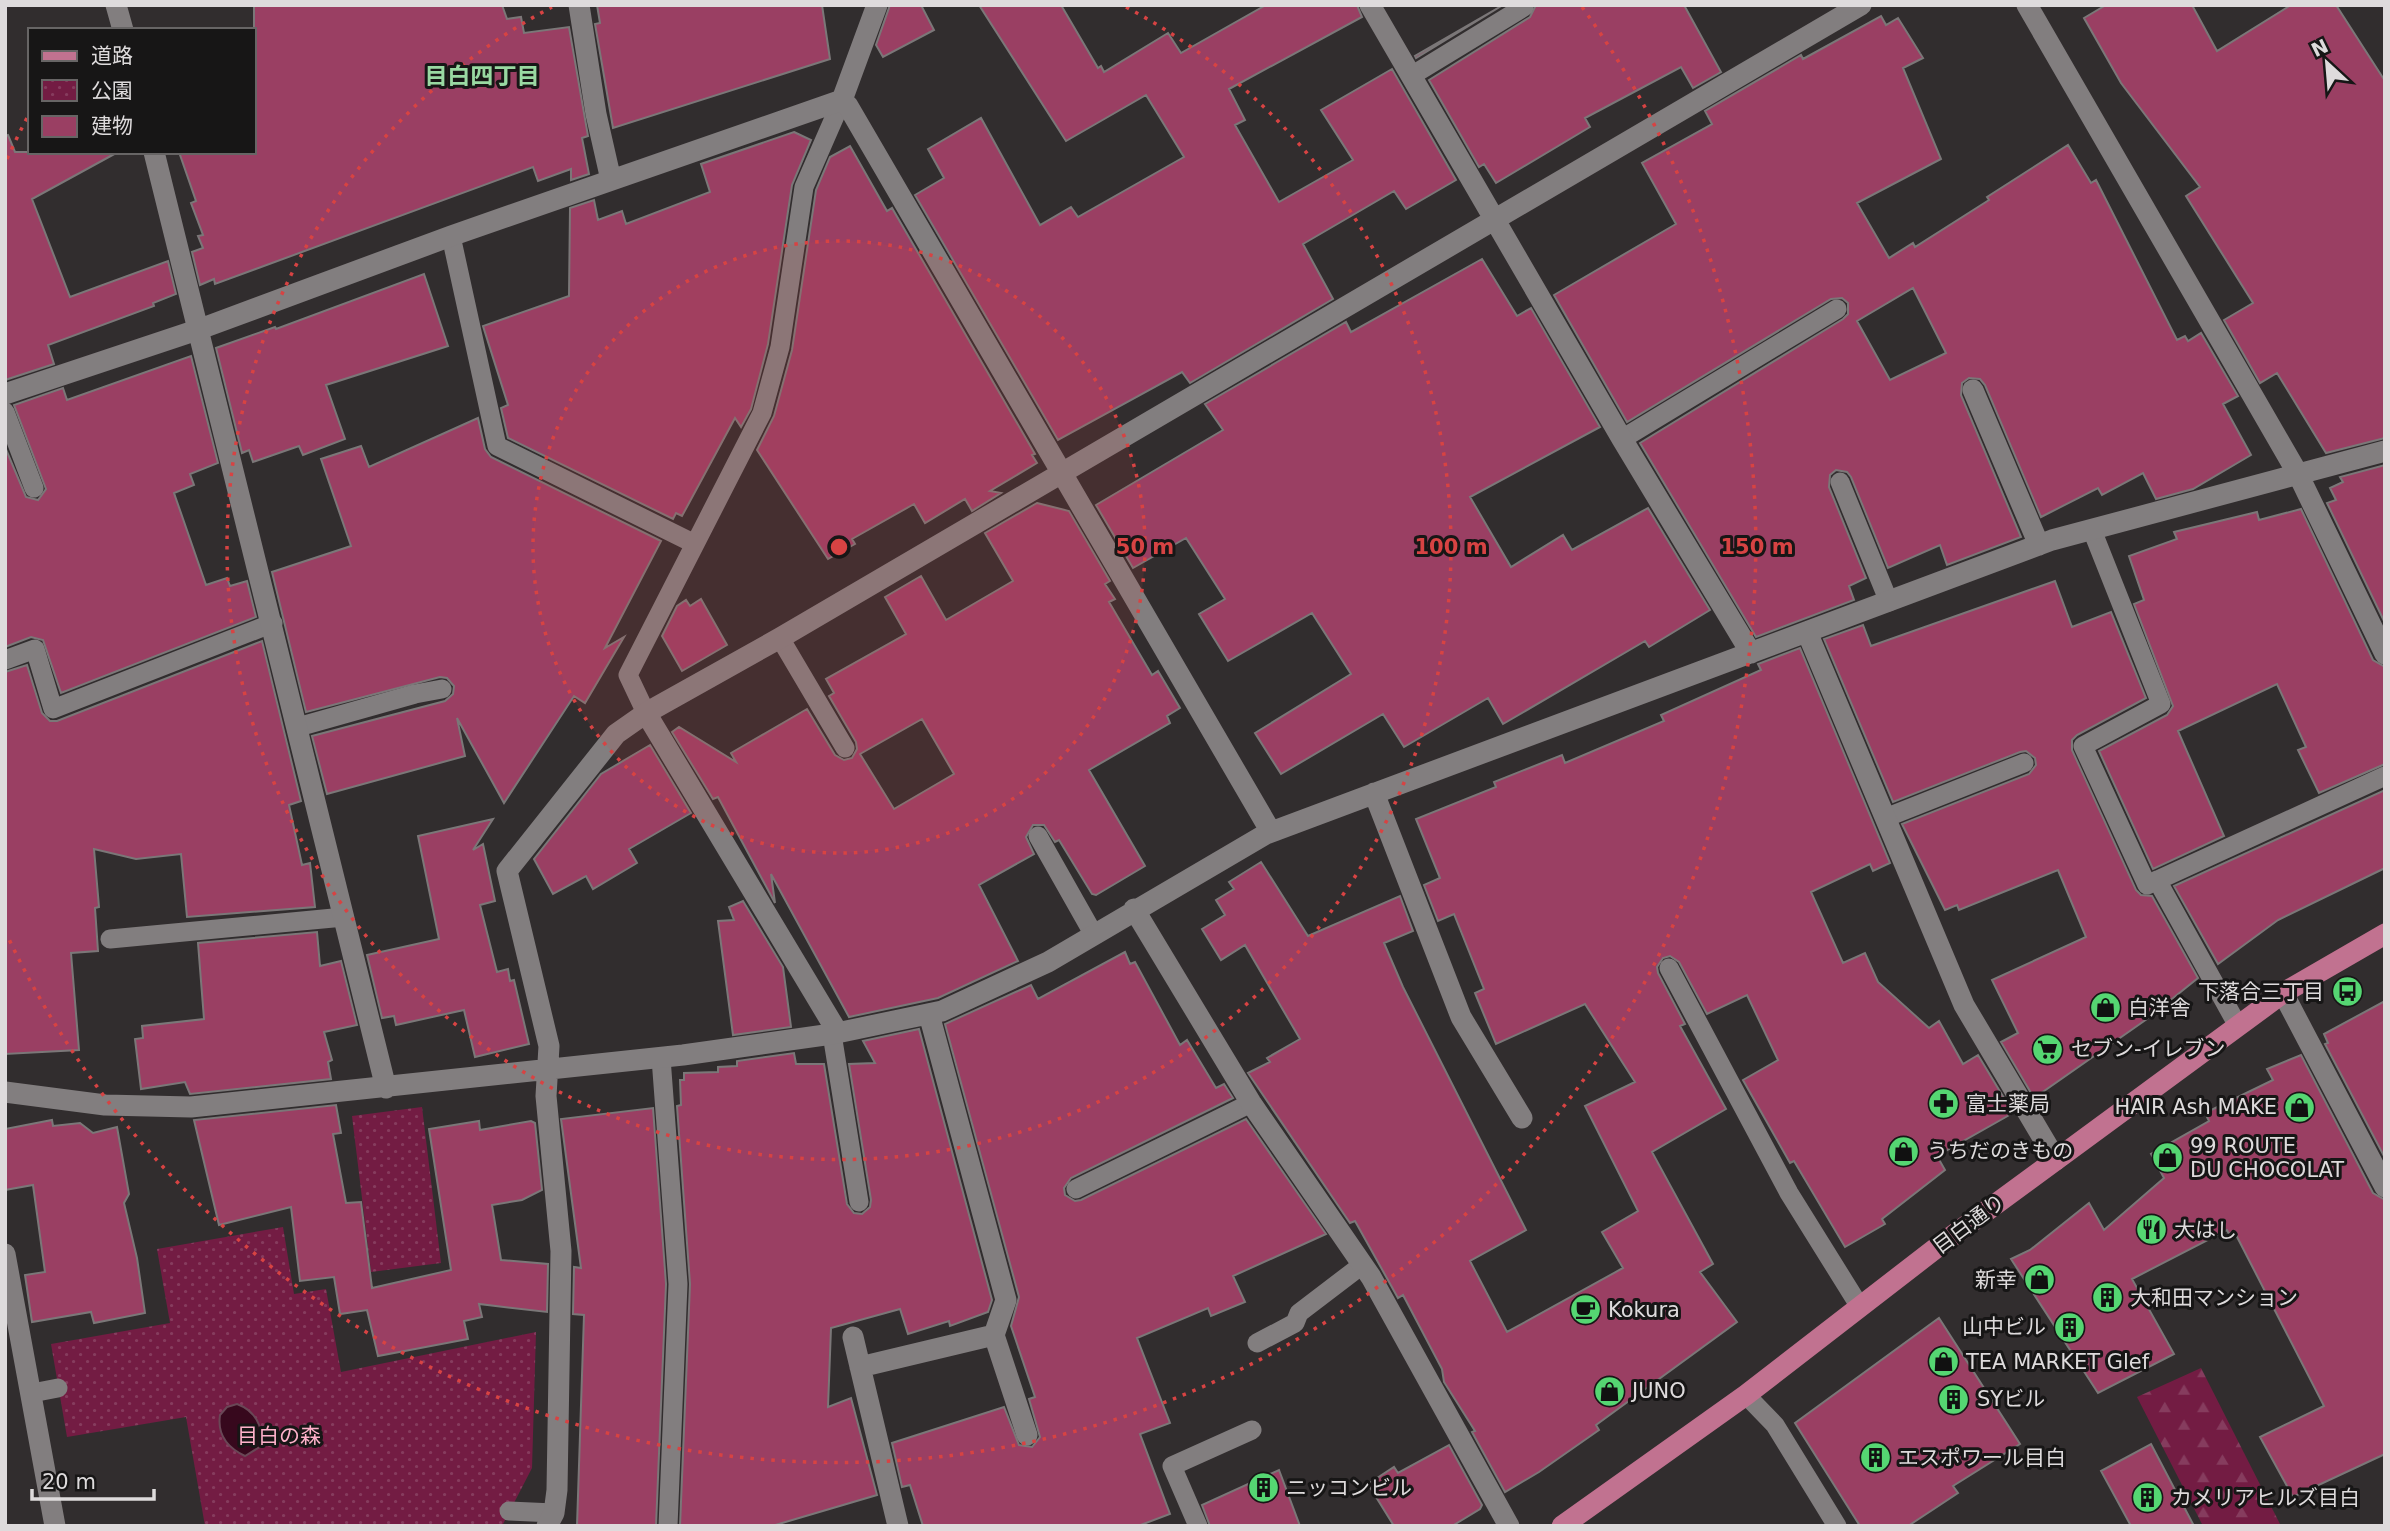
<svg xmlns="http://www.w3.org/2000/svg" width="2390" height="1531" viewBox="0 0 2390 1531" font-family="'DejaVu Sans','Noto Sans JP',sans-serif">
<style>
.forest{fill:url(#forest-firs)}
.park{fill:url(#park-dots)}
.water{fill:#37081d;stroke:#694756;stroke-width:2}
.building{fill:#9a3f63;stroke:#7b7778;stroke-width:2;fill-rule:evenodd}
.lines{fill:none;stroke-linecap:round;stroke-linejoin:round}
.lane{stroke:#827e7f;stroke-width:19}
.street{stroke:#827e7f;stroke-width:21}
.primary{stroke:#c17290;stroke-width:21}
.ring{fill:none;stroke:#d74343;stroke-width:3.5;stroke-dasharray:3.5 7}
.labels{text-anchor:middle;stroke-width:6;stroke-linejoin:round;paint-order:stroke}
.poi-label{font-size:21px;fill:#dedbdc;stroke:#171616;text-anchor:start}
.street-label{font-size:21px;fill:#dedbdc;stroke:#171616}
.park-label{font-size:21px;fill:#feb1ca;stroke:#171616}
.neighbourhood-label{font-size:23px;font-weight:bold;fill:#99d9a2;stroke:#171616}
.centre{fill:#d74343;stroke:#171616;stroke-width:3.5}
.ring-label{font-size:21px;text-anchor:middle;font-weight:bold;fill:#d74343;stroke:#171616;stroke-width:6;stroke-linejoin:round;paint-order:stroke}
</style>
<defs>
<pattern id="forest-firs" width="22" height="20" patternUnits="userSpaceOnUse" patternTransform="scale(1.75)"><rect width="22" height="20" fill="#731c43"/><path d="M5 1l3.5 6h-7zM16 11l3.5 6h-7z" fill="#863c5e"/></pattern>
<pattern id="park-dots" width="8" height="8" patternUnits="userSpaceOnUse" patternTransform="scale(1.75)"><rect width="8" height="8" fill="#731c43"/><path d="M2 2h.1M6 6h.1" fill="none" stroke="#863c5e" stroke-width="1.8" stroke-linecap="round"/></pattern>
</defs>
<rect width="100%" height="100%" fill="#312d2e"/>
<path class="forest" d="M2201,1368l80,158h-78l-66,-129z"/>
<path class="park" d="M422,1107l19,156 -70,9 -19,-156z
M283,1227l11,67 32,-5 15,83 195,-40 -4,136 -30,58h-297l-19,-109 -119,20 -16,-93 119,-21 -13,-74z"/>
<path class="water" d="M237,1404c19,7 25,22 26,41l-18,11c-17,-8 -28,-21 -25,-41l7,-8z"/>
<path class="building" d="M254,5h248l5,14 14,-2 3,16 45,-6 19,109 -6,2 7,36 -18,6v-11l-33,12 -5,-14 -318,117 -1,-5 -14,6 -8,-33 11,-4 -5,-12 5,-1 -12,-32 5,-2 -17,-49h75z
M597,5h225l8,54 -217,69 -18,-104 5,-1z
M890,5h31l13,25 -51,27 -7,-12z
M979,5h82l37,63 3,-2 3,6 64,-39 13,20 85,-48h91l5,12 -133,72 16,31 -10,5 44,77 74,-42 -32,-50 71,-41 64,111 -50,29 -12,-18 -91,53 30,55 -143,84 -8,-11 -124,68 -143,-245 29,-17 -16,-29 53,-31 59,107 31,-18 7,10 106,-60 -38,-62 -80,46z
M1503,5l-87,53 -1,-2z
M1536,5h148l37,67 -28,16 -12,-21 -96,51 5,9 -94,56 -12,-19 -5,3 -50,-87 101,-63z
M2106,5h86l25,46 74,-46h45l49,76v357l-59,15 -49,-80 -17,10 -36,-63 29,-17 -67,-107 14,-9 -79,-104 -37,-65z
M1881,16l5,9 12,-7 25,40 -20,10 38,91 -84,44 32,55 24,-15 2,4 74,-47 -2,-3 81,-52 23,38 5,-3 81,160 8,-4 3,5 13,-8 37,63 -15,8 28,51 -58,34 -37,10 -13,-26 -41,22 -4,-7 -57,29 -56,-132 -5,-6 -11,-1 -7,5 -1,12 60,142 -74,28 -7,-20 -52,23 -37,-91 -4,-5 -11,-2 -6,5 -1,12 37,91 -17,8 5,14 -98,37 -116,-194 203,-124 5,-5v-11l-6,-5 -11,1 -204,123 -73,-127 122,-71 -34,-61 70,-39 -7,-13 96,-56 2,4zM1913,288l33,65 -56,27 -33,-59z
M794,132l17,8 -19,45 -24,159 -17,65 -10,18 -6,-9 -53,98 -6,-3 -3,6 -165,-81 -7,-30 7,-3 -25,-79 86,-30 1,-88 24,-8 4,20 24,-9 4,13 84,-32 -9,-28z
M8,135l7,17h103l-86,47 38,98 98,-36 8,33 -23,9 1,3 -106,39 6,19 -49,16v-244z
M850,146l37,65 5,-3 143,246 -3,1 5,8 -47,28 11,2 -29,18 -7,-12 -40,24 -11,-19 -62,35 3,5 -27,15 -71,-109 17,-34 18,-66 24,-160 14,-33z
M1482,259l35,57 14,-8 69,119 -130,70 41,70 52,-32 9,15 76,-42 62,102 -61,37 -4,-6 -142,83 -15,-26 -84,49 -21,-33 -102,60 -26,-41 96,-59 -39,-61 -84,48 -29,-47 26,-15 -39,-61 -53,30 -37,-63 127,-75 -18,-26 141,-82 5,10z
M424,274l24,72 -122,39 19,54 -42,16 -4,-9 -46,16 -4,-12 -7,3 -26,-105 59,-21 1,2z
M191,356l27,107 -28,11 4,11 -20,8 32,92 21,-7 3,8 17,-5 9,36 -195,76 -18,-53 -12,-3 -26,10v-200l21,50 12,3 8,-11 -32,-84 49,-17 4,12z
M478,418l7,31 6,8 170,84 -56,107 19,-11 -39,66 -11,-7 -70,107 -47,-85 8,38 -138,38 -15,-58 133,-35 8,-7 1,-8 -7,-8 -7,-1 -134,35 -34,-140 79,-26 -30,-87 40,-13 8,21z
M2385,465v158l-58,-120 9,-3 -6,-12 13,-6 -3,-5z
M1037,503l32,8 41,70 -5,3 10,15 -6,3 43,73 6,-4 22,37 -13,8 3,7 -81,47 56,96 -49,29 -4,-1 -33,-54 -4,2 -11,-17h-11l-7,12 8,17 -55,31 39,76 -80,37 -89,19 -78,-143 4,29 -57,-106 -5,2 -41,-67 7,-5 57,35 -5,-9 76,-44 28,46 9,5 8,-2 5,-9 -1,-7 -27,-46 5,-3 -8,-14 80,-45 -21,-37 36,-21 25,44 67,-39 -28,-48zM922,719l32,55 -60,35 -34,-55z
M2301,509l72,151 12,7v97l-66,29 -21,-43 8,-3 -29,-63 -99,47 46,105 -71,33 -54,-118 68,-36 6,-9 -39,-102 10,-4 -15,-44 48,-17 -3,-7 83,-20 2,8z
M2055,581l17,46 39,-15 35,86 -69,37 -5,5v10l64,140 5,5 11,1 46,82 -51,41 -113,79 -33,-56 17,-9 -26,-53 94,-43 -28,-67 -99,40 -2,-5 -12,5 -43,-86 127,-50 7,-9 -1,-7 -9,-7 -6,1 -127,50 -69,-163 39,-14 8,21z
M701,599l26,46 -45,26 -20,-35 15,-30 9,-6 4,6z
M262,641l39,160 -12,4 13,60 8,-2 5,44 -128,10 -6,-63 -45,5 -42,-10 5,58 -4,1 3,43 -27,2 8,97 -74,4v-382l22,-7 15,48 8,8h7z
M1800,648l90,215 -17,8 -3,-7 -59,28 32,71 22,-10 13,29 51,46 10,-7 24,43 15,-9 35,58 -76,43 8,14 -63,49 3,5 -40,23 -51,-86 -4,2 -47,-83 35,-20 -31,-65 -40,19 -28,-52 -9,-6 -7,2 -6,9 1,6 27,51 -5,2 46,83 -74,43 61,112 -13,8 37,50 -141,103 3,5 -60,42 -34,20 -33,-60 3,-1 -31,-49 -2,-13 -39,-74 -5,3 -43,-77 -5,2 -102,-150 22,-11 -3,-4 33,-19 -55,-94 -24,15 -19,-31 23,-14 -9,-15 18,-11 -5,-7 32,-20 47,74 92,-40 13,35 -29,12 19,44 123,243 -56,31 37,71 116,-64 -21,-36 36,-21 -53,-105 50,-24 -50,-78 -89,40 -21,-51 9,-4 -30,-75 -16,7 -14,-36 16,-7 -24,-59 80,-32 -2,-5 68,-27 3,8 99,-42 -3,-6 100,-45 -3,-6z
M650,745l41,68 -62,36 8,14 -44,26 -7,-13 -33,18 -19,-35 67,-85z
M2385,790v78l-107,52 -60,44 -44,-78z
M493,819l-20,31 10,-6 12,57 -15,4 17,67 11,-3 2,12 4,-1 15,64 -54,13 -11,-47 -68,15 -2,-9 -12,2 -15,-63 72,-16 -21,-103z
M743,901l40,66 8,60 -58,8 -15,-114 16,-1 -5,-13z
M317,932l3,34 21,-5 16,64 -33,7 8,28 -4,2 3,17 -141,15 -5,-12 -44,7 -6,-50 8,-1 -1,-12 62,-7 -6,-76z
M1125,952l5,12 5,-2 45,83 7,-5 29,48 8,-4 9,14 -162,80 -7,10 1,7 10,6 6,-1 165,-81 80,115 -93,42 12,26 -34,14 -3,-8 -71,30 33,85 -30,11 30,80 -32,12h-215l-13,-41 -8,2 -10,-44 112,-36 15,38 13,2 8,-10 -11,-38 6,-2 -24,-71 8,-29 -74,-273 86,-39 7,14z
M2385,1001v157l-60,-114 3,-1 -4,-9z
M919,1029l73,271 -4,12 -38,14 -1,-5 -41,13 -8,-25 -69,19 -3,79 23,-9 26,97 -105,31h-92l10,-242 -13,-178 4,-1 -1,-25h4v-7l34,-1v-5l19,-1v-5l57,-8 2,11h28l23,140 7,9 8,1 8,-7 1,-7 -22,-136 26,-1 -12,-22z
M2301,1055l72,138 12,7v254l-92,43 -33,-60 64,-31 -90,-175 -5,3 -2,-4 -95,49 42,75 -76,39 -87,-134 19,-9 59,-47 15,27 60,-52 -13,-24 58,-33 -4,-8 68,-33 -6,-11z
M336,1105l5,28 -8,1 13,69 15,-1 11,86 79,-18 -22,-141 50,-8 1,9 51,-9 4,2 7,67 -20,10 -30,5 9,55 47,4 -1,48 -68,-8 3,13 -18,4 4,18 -90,17 -11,-46 -27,4 -6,-37 -34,4 -9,-74 -72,18 -25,-105z
M653,1108l13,176 -10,242h-79l7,-211 -11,-1 1,-47 7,1 -20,-149z
M52,1120l1,6 27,-3 13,10 24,-6 12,67 -5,9 13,55 8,55 -51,10 -3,-11 -59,10 -7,-47 20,-3 -12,-87 -28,5v-61z
M1939,1318l81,126 -67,42 5,7 -50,33h-48l-65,-103z
M2151,1444l43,82h-63l-30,-55z
M1449,1445l33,60 -2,4 -28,17h-58l-26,-42 26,-17 4,6z
M1279,1470l21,56h-90l-8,-21z"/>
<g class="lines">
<path class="lane" d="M1411,76l113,-69
M451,236l46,210 198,98
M5,412l29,76
M1622,439l215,-130
M1840,482l49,120
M2092,530l69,174 -78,42 64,139 238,-109
M780,638l65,110
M5,660l30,-11 18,60 220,-86
M646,713l-18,-38 134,-262 18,-66 24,-160 38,-87
M298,727l117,-33 27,-5
M1885,818l139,-55
M1038,836l56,99
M2157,880l81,146
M110,939l234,-22
M1669,968l120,225 71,114
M832,1034l27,168
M661,1058l17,226 -10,242
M1076,1189l175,-86
M1257,1343l38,-20 4,-10 63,-48
M32,1393l26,-5
M1746,1395l29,30 62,101
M509,1511l45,2
M1198,1526l-26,-60 80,-36"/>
<path class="street" d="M116,5l7,25
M579,5l17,109 15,66
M1370,5l252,434 129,214
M2027,5l271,469 87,180
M842,100l6,6 423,726
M842,100l35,-95
M154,152l232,936
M1973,390l66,155
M5,394l195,-65 251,-93 391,-136
M1807,632l157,373 92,155
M646,713l192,320
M1374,793l87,224 61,101
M1134,909l117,194 120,174 138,249
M2283,993l102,194
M929,1014l77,286 -12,35 33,100
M5,1092l100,13 86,2 492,-52 149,-21 110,-23 106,-49 218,-128 786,-294 333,-89
M5,1254l50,272
M853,1337l45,189
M860,1367l134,-32
M547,1526l7,-13 3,-23 4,-239 -15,-155 3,-50 -42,-175 109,-137 30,-21 134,-75 1081,-633"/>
<path class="primary" d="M1562,1526l184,-131 194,-150 343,-252 102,-59"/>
</g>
<circle cx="839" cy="547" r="306" fill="#d74343" fill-opacity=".12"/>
<g class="ring">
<circle cx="839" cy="547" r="306"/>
<path d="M1126 7A612 612 0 1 1 552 7"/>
<path d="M7 159A918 918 0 0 1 28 116M1582 7A918 918 0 1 1 7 935"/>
</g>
<defs>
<symbol id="bus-disc" viewBox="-11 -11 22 22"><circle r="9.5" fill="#55d672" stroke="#171616"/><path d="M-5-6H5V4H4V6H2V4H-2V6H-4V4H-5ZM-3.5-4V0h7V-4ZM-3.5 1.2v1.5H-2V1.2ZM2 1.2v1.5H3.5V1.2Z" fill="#111"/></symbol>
<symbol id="shop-disc" viewBox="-11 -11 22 22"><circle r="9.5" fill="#55d672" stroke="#171616"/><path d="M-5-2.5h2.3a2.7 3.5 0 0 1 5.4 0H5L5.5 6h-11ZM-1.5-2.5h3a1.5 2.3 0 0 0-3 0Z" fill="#111"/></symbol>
<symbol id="supermarket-disc" viewBox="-11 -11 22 22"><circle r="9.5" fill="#55d672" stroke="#171616"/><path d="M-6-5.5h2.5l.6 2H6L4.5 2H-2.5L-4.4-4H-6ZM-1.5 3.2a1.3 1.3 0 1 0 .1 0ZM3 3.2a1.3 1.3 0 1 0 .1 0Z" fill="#111"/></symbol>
<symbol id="pharmacy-disc" viewBox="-11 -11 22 22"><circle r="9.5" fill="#55d672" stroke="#171616"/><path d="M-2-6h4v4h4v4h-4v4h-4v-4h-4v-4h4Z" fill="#111"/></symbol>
<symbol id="restaurant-disc" viewBox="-11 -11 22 22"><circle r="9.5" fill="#55d672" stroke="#171616"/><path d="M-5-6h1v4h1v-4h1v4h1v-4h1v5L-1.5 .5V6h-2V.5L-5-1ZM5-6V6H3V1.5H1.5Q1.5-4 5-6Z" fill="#111"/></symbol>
<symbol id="building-disc" viewBox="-11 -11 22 22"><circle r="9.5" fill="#55d672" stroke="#171616"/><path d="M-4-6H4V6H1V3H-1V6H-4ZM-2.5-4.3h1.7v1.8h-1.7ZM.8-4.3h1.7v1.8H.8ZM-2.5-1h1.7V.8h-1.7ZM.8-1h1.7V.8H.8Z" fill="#111"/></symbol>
<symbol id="cafe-disc" viewBox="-11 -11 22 22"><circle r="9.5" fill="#55d672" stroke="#171616"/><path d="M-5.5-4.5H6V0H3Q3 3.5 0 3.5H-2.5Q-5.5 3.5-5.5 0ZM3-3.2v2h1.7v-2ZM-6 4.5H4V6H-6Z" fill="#111"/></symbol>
</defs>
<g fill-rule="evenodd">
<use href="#bus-disc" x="2330" y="974" width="35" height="35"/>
<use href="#shop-disc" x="2088" y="990" width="35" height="35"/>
<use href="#supermarket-disc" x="2030" y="1032" width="35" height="35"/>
<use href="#pharmacy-disc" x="1926" y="1086" width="35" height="35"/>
<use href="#shop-disc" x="2282" y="1090" width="35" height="35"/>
<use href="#shop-disc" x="1886" y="1134" width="35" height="35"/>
<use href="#shop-disc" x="2150" y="1140" width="35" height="35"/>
<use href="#restaurant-disc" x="2134" y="1212" width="35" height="35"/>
<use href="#shop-disc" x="2022" y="1262" width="35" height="35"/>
<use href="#building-disc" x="2090" y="1280" width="35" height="35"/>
<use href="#cafe-disc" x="1568" y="1292" width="35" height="35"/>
<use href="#building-disc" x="2052" y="1310" width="35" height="35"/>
<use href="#shop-disc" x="1926" y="1344" width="35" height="35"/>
<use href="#shop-disc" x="1592" y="1374" width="35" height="35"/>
<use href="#building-disc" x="1936" y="1382" width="35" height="35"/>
<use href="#building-disc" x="1858" y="1440" width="35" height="35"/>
<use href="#building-disc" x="1246" y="1470" width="35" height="35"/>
<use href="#building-disc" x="2130" y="1480" width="35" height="35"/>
</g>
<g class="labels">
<g class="poi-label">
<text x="2324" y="999" text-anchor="end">下落合三丁目</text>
<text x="2128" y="1015">白洋舎</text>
<text x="2071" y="1056">セブン-イレブン</text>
<text x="1966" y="1111">富士薬局</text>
<text x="2277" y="1114" text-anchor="end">HAIR Ash MAKE</text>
<text x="2190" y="1153">99 ROUTE<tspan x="2190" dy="24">DU CHOCOLAT</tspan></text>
<text x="1927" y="1158">うちだのきもの</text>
<text x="2174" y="1237">大はし</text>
<text x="2017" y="1287" text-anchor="end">新幸</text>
<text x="2130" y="1305">大和田マンション</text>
<text x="1608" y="1317">Kokura</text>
<text x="2046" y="1334" text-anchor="end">山中ビル</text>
<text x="1966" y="1369">TEA MARKET Glef</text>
<text x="1632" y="1398">JUNO</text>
<text x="1977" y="1406">SYビル</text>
<text x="1898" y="1465">エスポワール目白</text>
<text x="1286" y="1495">ニッコンビル</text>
<text x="2171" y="1505">カメリアヒルズ目白</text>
</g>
<g class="street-label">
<text transform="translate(1969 1224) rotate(-37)" y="7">目白通り</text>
</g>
<g class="park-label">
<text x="279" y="1443">目白の森</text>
</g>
<g class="neighbourhood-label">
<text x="482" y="84">目白四丁目</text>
</g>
</g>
<circle cx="839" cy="547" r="10" class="centre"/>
<g class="ring-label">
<text x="1145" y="554">50 m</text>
<text x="1451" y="554">100 m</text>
<text x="1757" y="554">150 m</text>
</g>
<rect width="2390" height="1531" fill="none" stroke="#dedbdc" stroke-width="14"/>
<rect x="28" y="28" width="228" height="126" fill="#171616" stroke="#676565" stroke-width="2"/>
<rect x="42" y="51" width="35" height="10" fill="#c17290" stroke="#676565" stroke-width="2"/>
<text x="91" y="63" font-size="21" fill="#dedbdc">道路</text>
<rect x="42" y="80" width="35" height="21" fill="url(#park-dots)" stroke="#676565" stroke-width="2"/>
<text x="91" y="98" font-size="21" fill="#dedbdc">公園</text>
<rect x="42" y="116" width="35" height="21" fill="#9a3f63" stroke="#676565" stroke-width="2"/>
<text x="91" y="133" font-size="21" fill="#dedbdc">建物</text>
<g transform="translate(2327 63) rotate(334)" stroke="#171616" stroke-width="5" paint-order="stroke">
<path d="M0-5L12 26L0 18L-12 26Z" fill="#dedbdc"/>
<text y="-10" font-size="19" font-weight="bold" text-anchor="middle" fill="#dedbdc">N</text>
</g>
<path d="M32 1489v10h122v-10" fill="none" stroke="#dedbdc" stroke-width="3.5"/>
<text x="42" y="1489" font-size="21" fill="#dedbdc" stroke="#171616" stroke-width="5" paint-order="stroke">20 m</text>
</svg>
